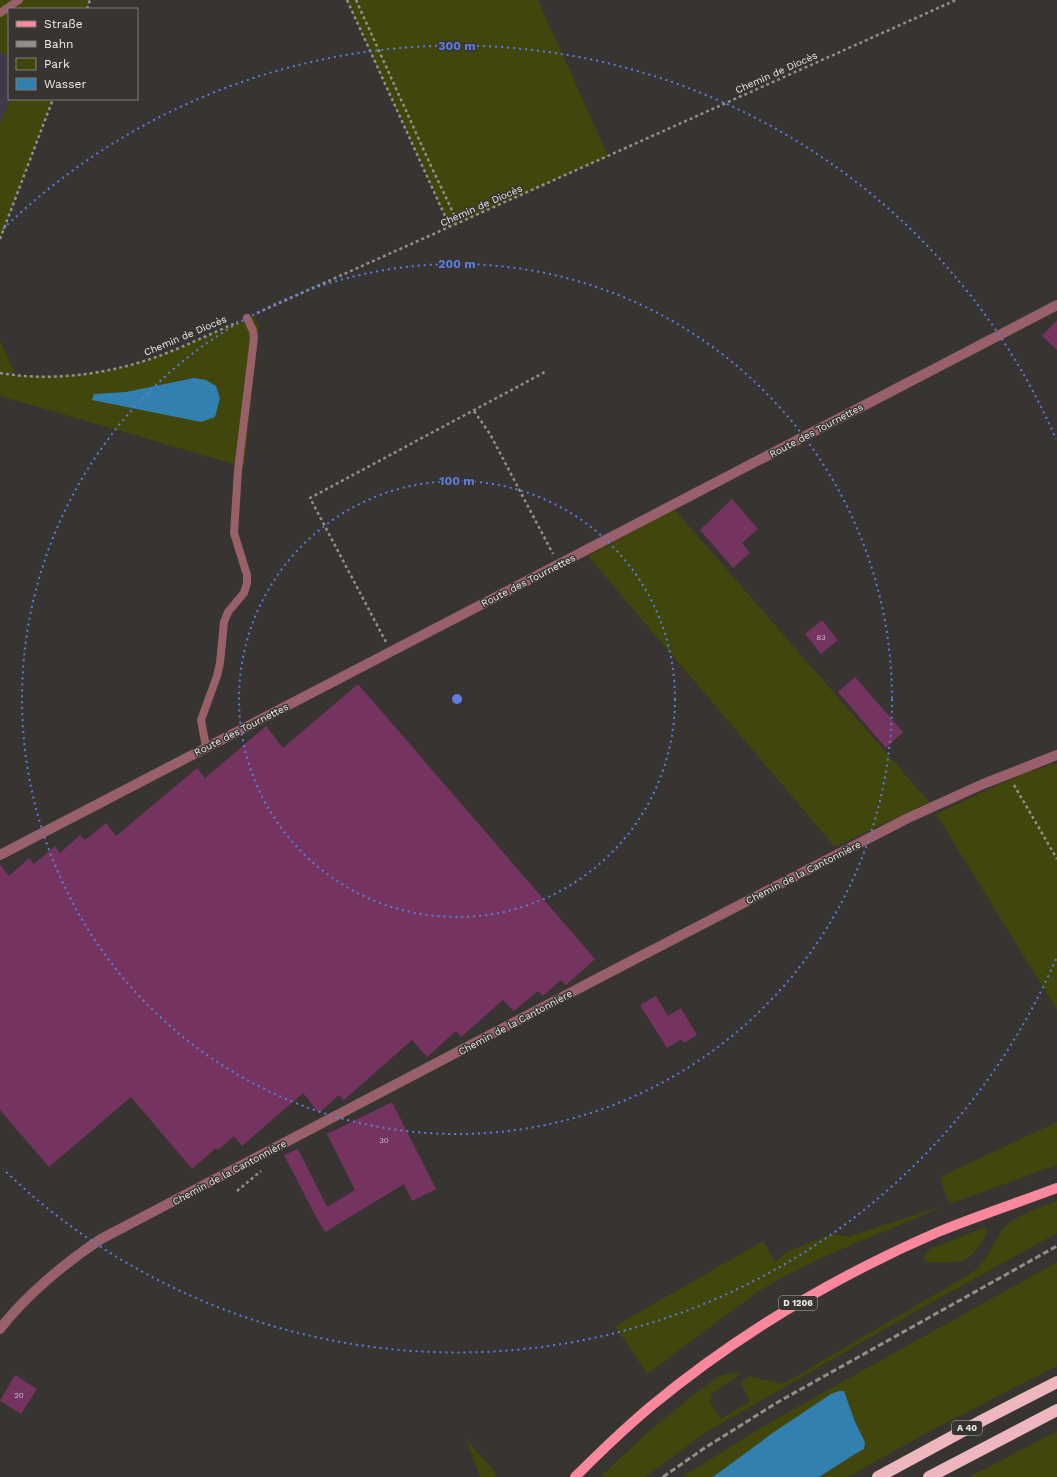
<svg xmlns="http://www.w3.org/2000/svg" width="1057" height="1477" viewBox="0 0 1057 1477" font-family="'Work Sans',sans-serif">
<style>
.industrial{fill:#413848}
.green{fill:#41460c}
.water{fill:#3180b0}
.building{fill:#74345f}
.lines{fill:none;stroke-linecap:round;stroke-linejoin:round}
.path{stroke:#928f8d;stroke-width:2.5;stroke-dasharray:3 3;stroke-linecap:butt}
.lane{stroke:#986068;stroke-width:8}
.street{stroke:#986068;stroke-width:10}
.primary{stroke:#fa879b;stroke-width:10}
.highway{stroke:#eeb6bd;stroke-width:12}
.rail{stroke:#918e8c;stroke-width:3;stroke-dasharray:6 3;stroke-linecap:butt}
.ring{fill:none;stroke:#5c7ddd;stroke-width:2;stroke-dasharray:2 4}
.labels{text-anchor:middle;stroke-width:3;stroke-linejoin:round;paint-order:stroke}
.number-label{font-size:8px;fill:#d0bec7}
.shield{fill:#373432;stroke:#b7b5b3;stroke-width:1}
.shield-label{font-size:9px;font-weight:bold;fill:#eeecea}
.street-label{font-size:10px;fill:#eeecea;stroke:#373432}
.centre{fill:#5c7ddd;stroke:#373432;stroke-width:2}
.ring-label{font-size:12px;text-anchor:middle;font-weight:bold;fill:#5c7ddd;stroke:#373432;stroke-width:3;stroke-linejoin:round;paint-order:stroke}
</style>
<rect width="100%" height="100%" fill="#373432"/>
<path class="industrial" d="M0,52l9,4v43h1l-10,25z"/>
<path class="green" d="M0,0h90l-3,9h-78v47l-9,-4z
M347,0h191l70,156 -158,71z
M10,99h43l-53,140v-115z
M254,315l5,12 -15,140 -244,-71v-56l15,35c36,2 73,1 109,-8 45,-12 87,-33 130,-52z
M675,509v1l254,292 -94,45 -247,-291z
M1057,763v247l-121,-196 86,-40z
M1057,1122v43l-108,39 -121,51 -43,21 -26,15 -112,83 -32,-48 148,-85 12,21 13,-11 43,-17 16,3 102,-33 -9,-27z
M1057,1201v32l-148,82 -204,118 -60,44h-45l48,-45 44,-36 27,-20 11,-3 11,1 -29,19 -2,10 11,16 29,-18 -9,-18 8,-7 34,8 190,-112c14,-11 18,-25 28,-40 10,-16 39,-24 56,-31z
M983,1228l4,2c0,9 -14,25 -22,30 -8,3 -35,4 -41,0l1,-6 5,-5z
M1057,1262v104l-127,65 -82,46h-166l85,-53z
M1057,1431v46h-88z
M466,1439l29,33 1,5h-16z"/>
<path class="water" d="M194,378l12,2 10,6 4,12 -5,19 -14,5 -109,-22 2,-6 32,-2z
M839,1391h5l11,31 10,20 -1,7 -9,5 -36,23h-106l61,-45 57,-38z"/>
<path class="building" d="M1057,320v30l-15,-14z
M732,499l26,30 -16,14 8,10 -17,15 -33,-38z
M822,620l16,20 -17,14 -16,-20z
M855,677l48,55 -17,16 -48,-56z
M358,684l237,275 -29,26 -5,-5 -18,16 -5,-5 -24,20 -11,-11 -42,37 -5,-6 -29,26 -15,-17 -68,60 -5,-5 -20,18 -16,-20 -61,53 -8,-10 -16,14 -2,-2 -24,21 -61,-72 -82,70 -49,-57v-246l9,12 20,-18 5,6 21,-18 5,7 20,-18 5,5 21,-17 10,13 81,-68 8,10 61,-52 17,22z
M656,996l12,20 13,-8 16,27 -13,8 -2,-4 -15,9 -27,-43z
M392,1102l44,87 -24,12 -8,-17 -79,48 -10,-17 -31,-60 14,-6 29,58 28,-17 -28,-56z
M15,1375l22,14 -16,25 -21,-13z"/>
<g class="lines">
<path class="path" d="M347,0l103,227
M356,0l75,166 27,57
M87,9l3,-9
M0,239l53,-140
M257,313l699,-313
M0,373c53,9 109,1 159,-17 27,-10 53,-23 79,-34
M474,411l16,23 63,120
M386,642l-76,-144 235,-126
M1014,785l43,74
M237,1191l24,-20"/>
<path class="lane" d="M0,13l19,-13
M206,747l-5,-27 16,-44 3,-13 4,-41 4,-10 16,-19 3,-10v-8l-13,-42 4,-63 16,-132 -1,-7 -6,-13"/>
<path class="street" d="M0,855l1057,-550
M0,1329c25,-33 66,-67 101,-90l509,-267 298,-154 75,-34 74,-29"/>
<path class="primary" d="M575,1477c24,-24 49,-48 75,-70 87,-72 184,-130 288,-175 39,-16 79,-29 119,-44"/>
<path class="highway" d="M878,1477l105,-57 74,-38
M929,1477l128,-67"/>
<path class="rail" d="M663,1477l40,-28 75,-47 279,-156"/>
</g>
<g class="ring">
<circle cx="457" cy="699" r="218"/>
<circle cx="457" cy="699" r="435"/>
<path d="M1056 959A653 653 0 0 1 3 1169M3 229A653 653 0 0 1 1056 439"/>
</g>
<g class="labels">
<g class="number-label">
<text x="821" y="640">83</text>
<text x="384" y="1143">30</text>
<text x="19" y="1398">20</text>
</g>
<g class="shield">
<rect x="779" y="1296" width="38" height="14" rx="3"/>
<rect x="952" y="1421" width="30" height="14" rx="3"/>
</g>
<g class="shield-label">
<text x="798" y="1306">D 1206</text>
<text x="967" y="1431">A 40</text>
</g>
<g class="street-label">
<text transform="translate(776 72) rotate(-24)" y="4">Chemin de Diocès</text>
<text transform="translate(481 205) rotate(-24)" y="4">Chemin de Diocès</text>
<text transform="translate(185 335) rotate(-23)" y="4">Chemin de Diocès</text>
<text transform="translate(816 430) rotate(-28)" y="4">Route des Tournettes</text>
<text transform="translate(528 580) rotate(-27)" y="4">Route des Tournettes</text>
<text transform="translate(241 729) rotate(-27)" y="4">Route des Tournettes</text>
<text transform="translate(803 872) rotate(-27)" y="4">Chemin de la Cantonnière</text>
<text transform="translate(515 1022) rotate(-28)" y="4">Chemin de la Cantonnière</text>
<text transform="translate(229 1172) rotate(-28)" y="4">Chemin de la Cantonnière</text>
</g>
</g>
<circle cx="457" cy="699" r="6" class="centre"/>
<g class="ring-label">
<text x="457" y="50">300 m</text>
<text x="457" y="268">200 m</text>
<text x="457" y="485">100 m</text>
</g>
<rect x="8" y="8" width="130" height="92" fill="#373432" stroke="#807e7c"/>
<rect x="16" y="21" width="20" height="6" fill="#fa879b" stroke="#807e7c"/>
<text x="44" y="28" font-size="12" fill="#eeecea">Straße</text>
<rect x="16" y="41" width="20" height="6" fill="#918e8c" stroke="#807e7c"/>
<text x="44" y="48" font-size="12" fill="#eeecea">Bahn</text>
<rect x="16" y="58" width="20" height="12" fill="#41460c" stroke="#807e7c"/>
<text x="44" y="68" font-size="12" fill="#eeecea">Park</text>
<rect x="16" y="78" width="20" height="12" fill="#3180b0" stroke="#807e7c"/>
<text x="44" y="88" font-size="12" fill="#eeecea">Wasser</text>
</svg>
